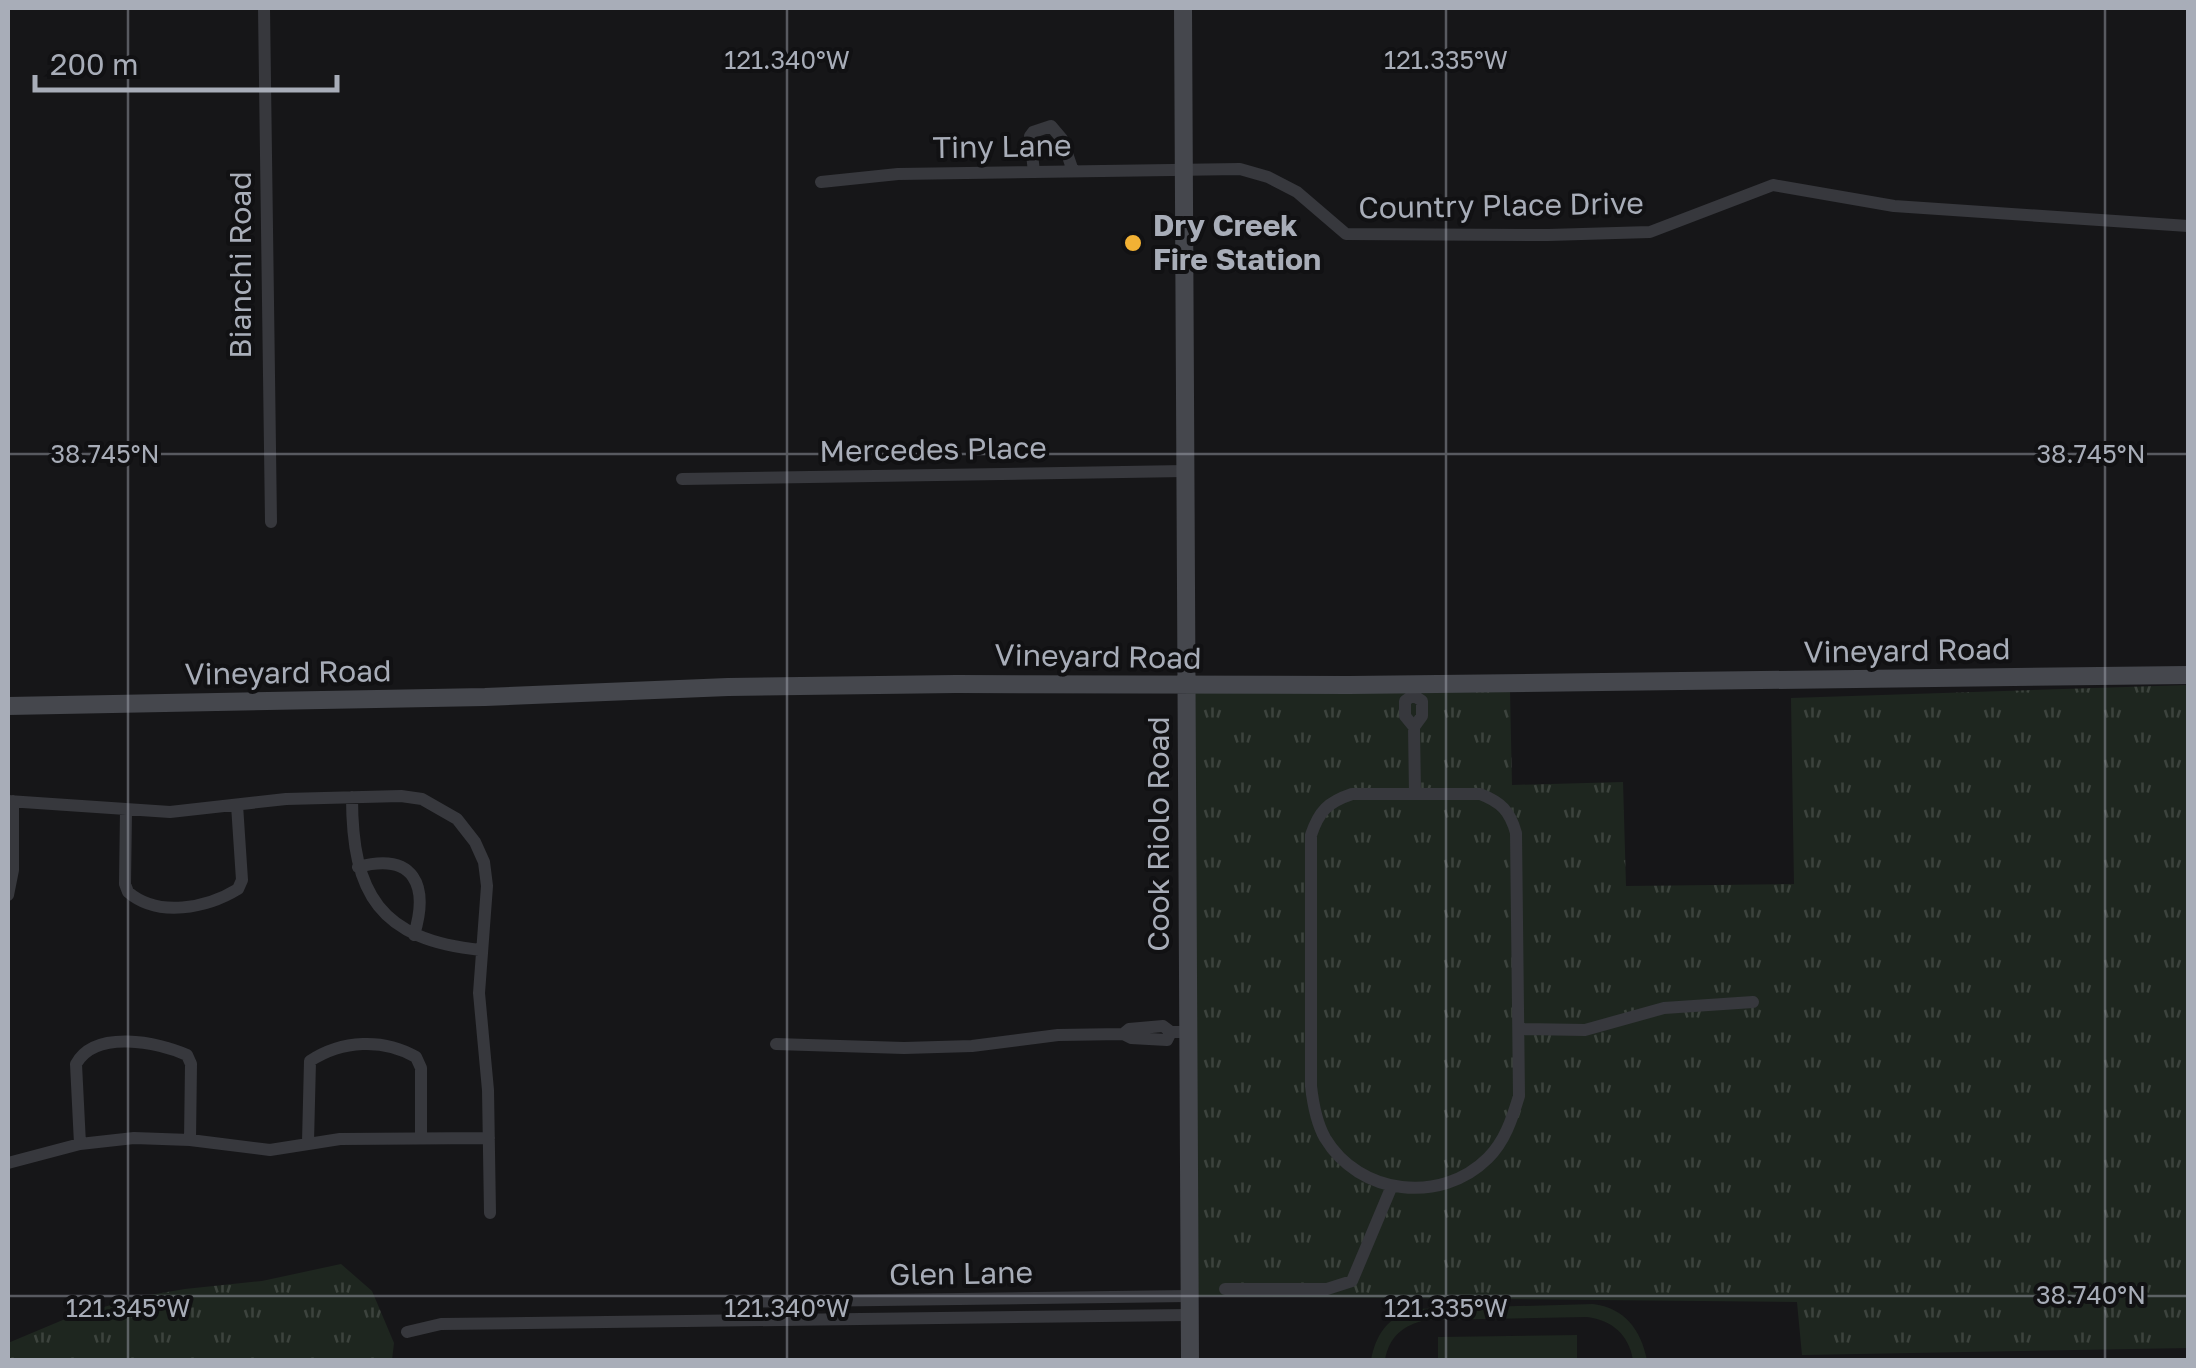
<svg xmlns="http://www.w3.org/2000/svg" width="2196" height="1368" viewBox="0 0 2196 1368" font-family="'Golos Text',sans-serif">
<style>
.grass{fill:url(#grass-tufts)}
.pitch{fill:#1e261f}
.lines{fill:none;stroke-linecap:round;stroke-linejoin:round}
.street{stroke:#37383d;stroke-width:12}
.secondary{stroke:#45474d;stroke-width:18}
.ticks{fill:none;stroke:#a8adb8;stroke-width:2.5;stroke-opacity:0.45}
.poi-dot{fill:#f2b134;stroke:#111113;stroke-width:4}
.labels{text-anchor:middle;stroke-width:8;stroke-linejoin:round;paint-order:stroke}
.street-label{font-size:30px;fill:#a8adb8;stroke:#111113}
.poi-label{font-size:30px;font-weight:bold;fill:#a8adb8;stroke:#111113;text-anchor:start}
.ticks-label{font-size:25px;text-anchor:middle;fill:#a8adb8;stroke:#111113;stroke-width:8;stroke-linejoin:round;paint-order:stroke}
</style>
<defs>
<pattern id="grass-tufts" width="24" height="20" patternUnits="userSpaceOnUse" patternTransform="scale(2.5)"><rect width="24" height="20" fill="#1e261f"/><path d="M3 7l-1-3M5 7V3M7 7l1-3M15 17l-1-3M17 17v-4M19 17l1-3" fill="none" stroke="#3c433d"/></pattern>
</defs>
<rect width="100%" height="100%" fill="#161618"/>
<path class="grass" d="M2188,685v663l-386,7 -5,-53 -608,-6 -3,-603 324,-2 2,94 111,-3 3,104 168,-2 -3,-186z
M341,1264l31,27 22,52 -2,17h-384v-17l62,-26 68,-20 47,-8 77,-8z"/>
<path class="pitch" d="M1593,1304c32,4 48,26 54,56h-14c-4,-25 -21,-40 -46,-43l-161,3c-23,5 -37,17 -41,40h-14c5,-26 16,-41 41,-51z
M1577,1335v25h-139v-23z"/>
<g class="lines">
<path class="street" d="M264,8l7,514
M1034,172l-4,-36 3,-4 18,-6 11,13 11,32
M821,182l77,-8 342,-5 28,8 29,15 49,42 202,1 102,-3 123,-47 121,21 294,20
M682,479l503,-8
M1413,685v10l-8,6v15l9,11 1,67
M1413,695l9,6v15l-8,11
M1352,794h128c21,8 30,17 36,39l3,263c-7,23 -14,45 -31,62 -47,47 -129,37 -163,-20 -9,-16 -12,-34 -14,-52v-251c8,-24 17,-33 41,-41z
M352,797c0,97 28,143 129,153
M8,801l162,11 116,-13 115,-3 21,3 35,20 18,23 9,20 3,24 -8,107 9,97 2,123
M126,810l-1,74 3,8c30,26 79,16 110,-3l4,-9 -5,-75
M358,867c57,-15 71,19 56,68
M8,895l5,-25v-69
M1520,1029l65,1 79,-22 89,-6
M1171,1032l-4,8 -36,-2 -8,-4 6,-5 34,-3 8,6h16
M776,1044l128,4 68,-2 86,-11 65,-1
M308,1142l2,-81c32,-21 73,-23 106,-4l5,11v70
M80,1144l-4,-80c19,-35 82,-22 111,-9l4,9 -1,76
M8,1163l72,-19 54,-6 56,2 80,10 70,-11 149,-1
M1225,1289h102l25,-8 39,-93
M733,1302l456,-6
M407,1332l34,-8 748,-9"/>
<path class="secondary" d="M1183,8l7,1352
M8,706l477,-9 243,-10 228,-3 393,1 839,-10"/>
</g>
<path class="ticks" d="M128,8v1352M787,8v1352M1446,8v1352M2105,8v1352M8,454h2180M8,1296h2180"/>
<circle class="poi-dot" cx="1133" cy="243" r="10"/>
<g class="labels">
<g class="street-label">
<text transform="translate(1002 147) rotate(-1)" y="10">Tiny Lane</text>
<text transform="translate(1501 206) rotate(-1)" y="10">Country Place Drive</text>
<text transform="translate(241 265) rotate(-90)" y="10">Bianchi Road</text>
<text transform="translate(933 450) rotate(-1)" y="10">Mercedes Place</text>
<text transform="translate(1907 651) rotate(-1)" y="10">Vineyard Road</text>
<text transform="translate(1098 657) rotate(1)" y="10">Vineyard Road</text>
<text transform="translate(288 673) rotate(-1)" y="10">Vineyard Road</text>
<text transform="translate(1159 834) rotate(-90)" y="10">Cook Riolo Road</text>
<text transform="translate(961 1274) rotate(-1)" y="10">Glen Lane</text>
</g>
<g class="poi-label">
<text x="1153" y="236">Dry Creek<tspan x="1153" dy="34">Fire Station</tspan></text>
</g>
</g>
<g class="ticks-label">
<text x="787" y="69">121.340°W</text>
<text x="1446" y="69">121.335°W</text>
<text x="105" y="463">38.745°N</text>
<text x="2091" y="463">38.745°N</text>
<text x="2091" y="1304">38.740°N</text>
<text x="128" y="1317">121.345°W</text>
<text x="787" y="1317">121.340°W</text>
<text x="1446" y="1317">121.335°W</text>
</g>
<rect width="2196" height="1368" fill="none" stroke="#a8adb8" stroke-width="20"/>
<path d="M35 75v15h302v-15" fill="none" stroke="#a8adb8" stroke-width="5"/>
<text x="50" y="75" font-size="30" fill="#a8adb8" stroke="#111113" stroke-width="8" paint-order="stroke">200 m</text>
</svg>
